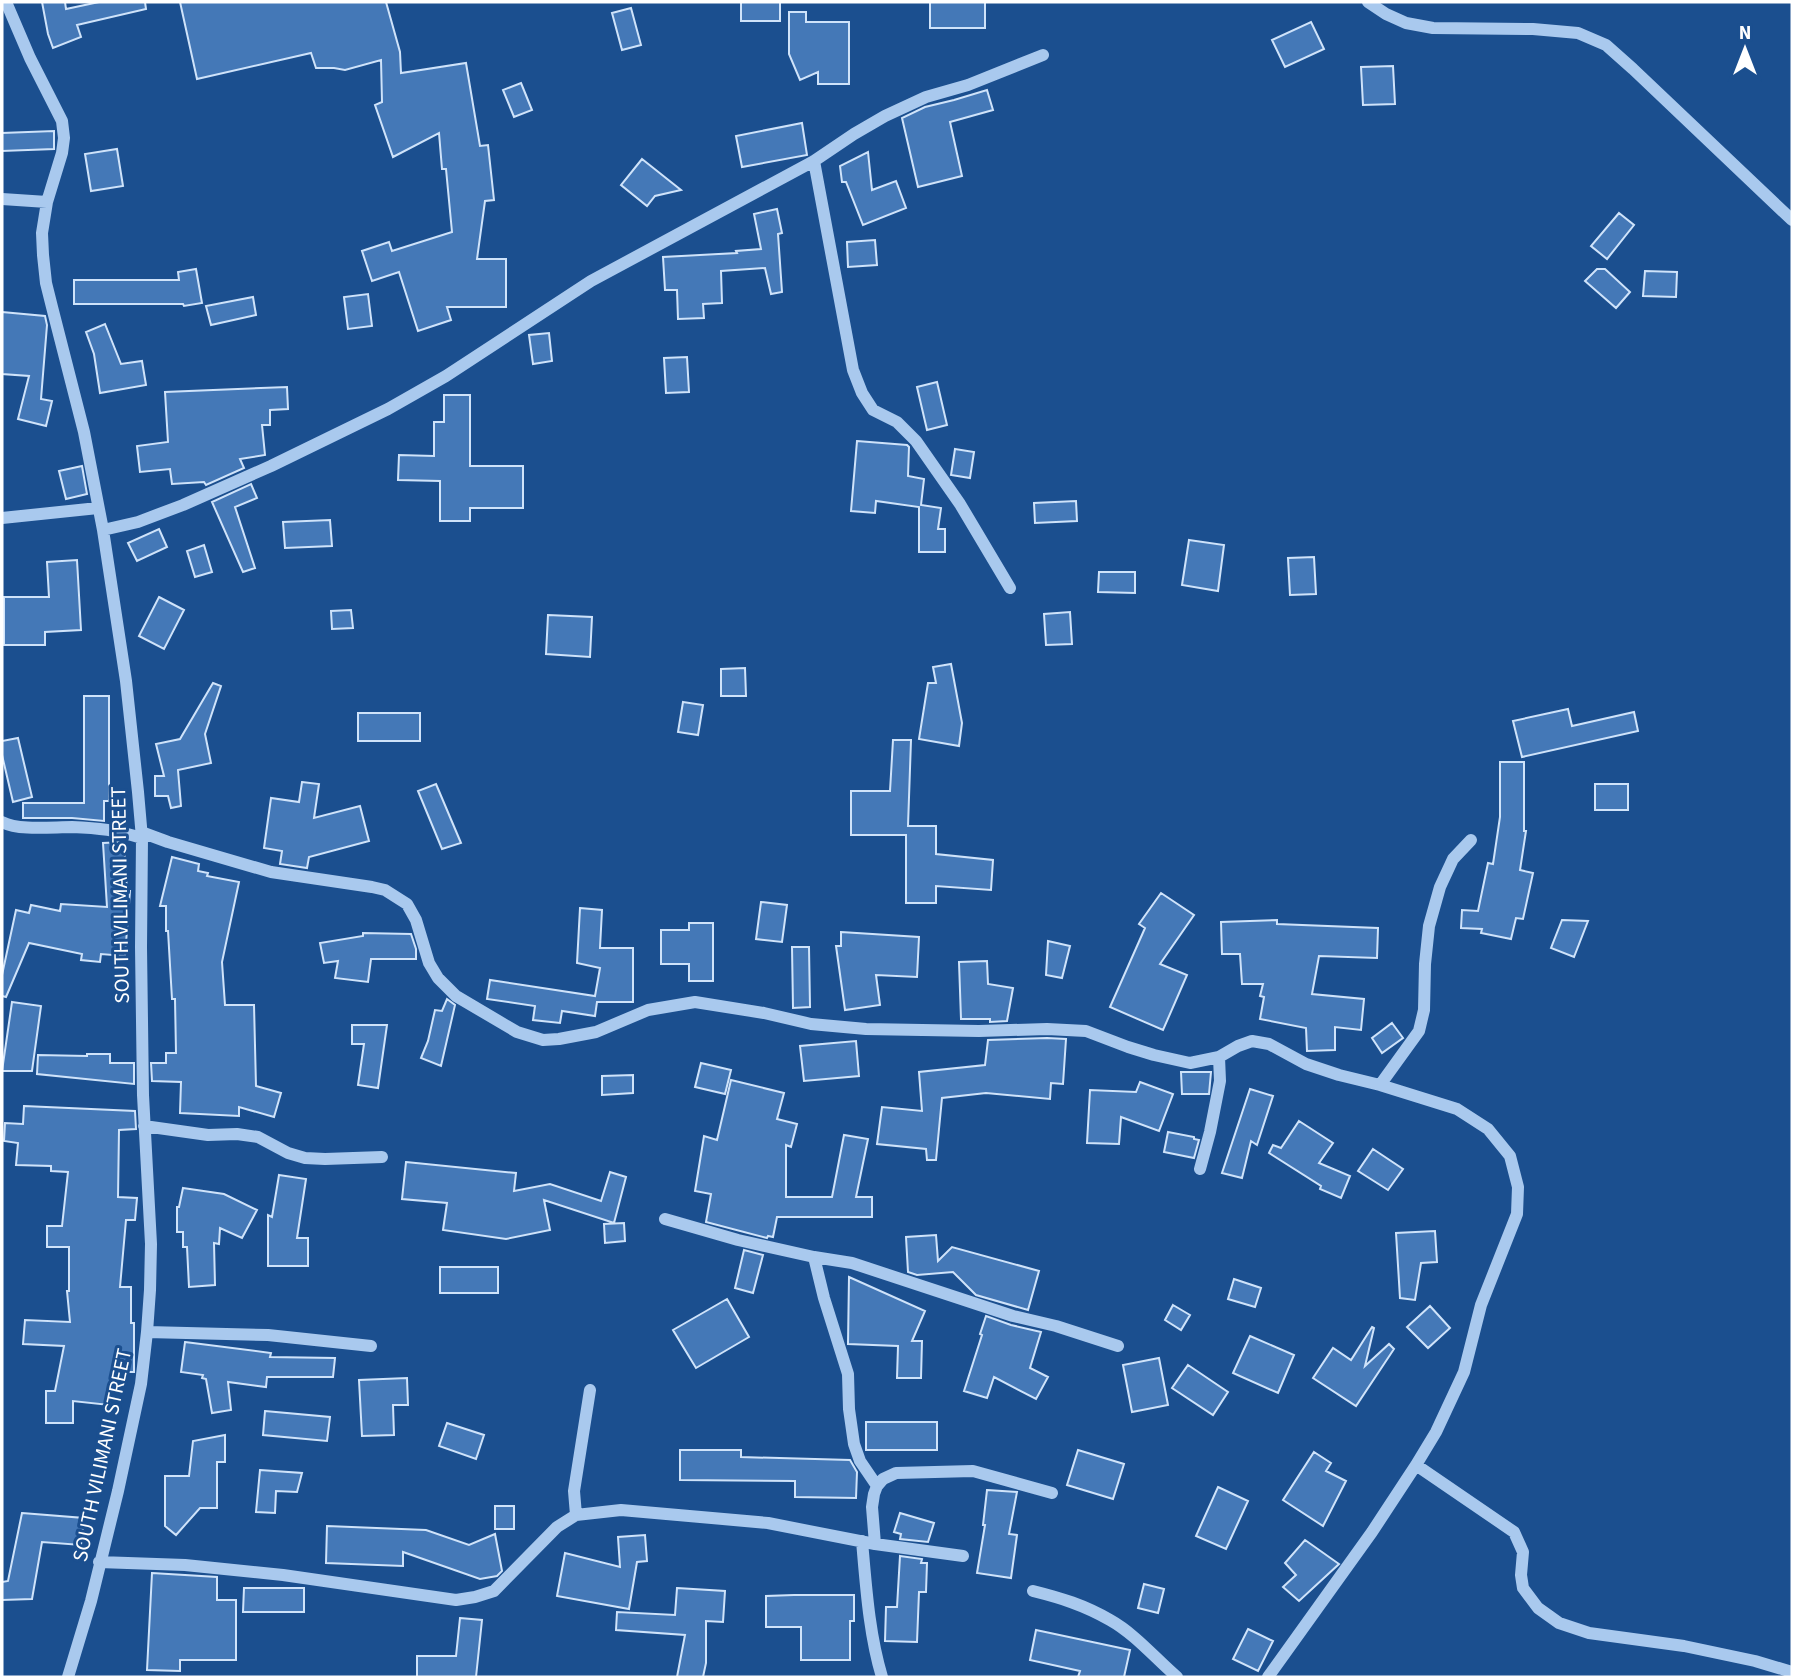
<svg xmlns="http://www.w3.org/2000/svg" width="1794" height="1679" viewBox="0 0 1794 1679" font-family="'Source Sans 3',sans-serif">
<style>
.building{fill:#4478b7;stroke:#cfe3fa;stroke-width:2}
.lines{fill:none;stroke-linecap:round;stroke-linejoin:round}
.minor{stroke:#a9c9ee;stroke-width:12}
.labels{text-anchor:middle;stroke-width:6;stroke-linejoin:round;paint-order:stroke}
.street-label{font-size:21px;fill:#fff;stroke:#1b4f8f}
</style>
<rect width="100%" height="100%" fill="#1b4f8f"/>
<path class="building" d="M42,2h23l1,7 33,-7h46l1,7 -69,16 4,12 -28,11 -5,-14z
M180,2h206l14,50 1,21 65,-10 14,83 8,-1 6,55 -9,1 -8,58h29v48h-59l4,13 -33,11 -19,-59 -27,9 -10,-30 27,-9 3,9 60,-19 -6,-63h-4l-3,-36 -46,24 -18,-52 7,-3 -1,-42 -36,10 -11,-2h-18l-5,-15 -114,26z
M741,2h39v19h-39z
M930,2h55v26h-55z
M631,8l10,37 -19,5 -10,-37z
M789,12h17v10h43v62h-31v-12l-18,8 -11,-26z
M1311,22l13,27 -39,18 -13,-27z
M1393,66l2,38 -32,1 -2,-38z
M521,83l11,27 -18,7 -11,-27z
M987,90l6,20 -43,12 12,54 -44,11 -16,-69 23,-11 29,-7z
M802,123l5,32 -65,12 -6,-31z
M54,131v18l-52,2v-18z
M117,149l6,37 -32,5 -6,-37z
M868,152l4,38 24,-9 10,27 -43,17 -17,-43h-4l-2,-16z
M642,159l39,31 -26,6 -8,10 -26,-21z
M777,209l5,24 -4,1 4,58 -11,2 -6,-26 -44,3 1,32 -19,1 1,14 -26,1 -1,-29h-12l-2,-33 74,-4 -1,-2 25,-2 -7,-35z
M1619,213l15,12 -27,34 -16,-13z
M875,240l2,25 -29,2 -1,-25z
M196,269l6,34 -18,3 -1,-2h-109v-24h105l-1,-8z
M1597,269h8l25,23 -14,16 -31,-27z
M1645,271l32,1 -1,25 -33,-1z
M368,294l4,32 -24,3 -4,-32z
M253,297l3,18 -45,10 -5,-19z
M2,312l43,4 2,9 -6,74 11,2 -6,25 -28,-7 11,-43 -27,-2z
M105,324l16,40 21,-3 4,24 -46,8 -6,-39 -8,-22z
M549,333l3,28 -19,3 -4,-29z
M687,357l2,35 -23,1 -2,-35z
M937,382l10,43 -20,5 -10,-43z
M287,387l1,22 -18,1v15h-8l3,30 -25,4 4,9 -38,17 -2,-3 -32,2 -2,-15 -30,3 -3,-26 31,-4 -3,-50z
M444,395h26v71h53v42h-53v13h-30v-40l-42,-1 1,-25 35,1v-34h10z
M857,441l50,4 2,2 -1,29 16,3 -3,26 20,3 -3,21h7v23h-26v-45l-43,-6 -1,12 -24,-2z
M955,449l19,3 -4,26 -19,-3z
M82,466l5,28 -21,5 -7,-28z
M251,484l6,14 -22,9 20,61 -12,4 -31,-70z
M1076,501l1,20 -42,2 -1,-20z
M330,520l2,26 -47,2 -2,-26z
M159,529l8,18 -30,14 -9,-18z
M1189,540l35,5 -6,46 -36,-6z
M204,545l8,27 -17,5 -8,-26z
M1314,557l2,37 -26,1 -2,-37z
M77,560l4,70 -36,2v13h-41v-48h45l-2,-35z
M1099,572h36v21l-37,-1z
M159,597l25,13 -20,39 -25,-13z
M351,610l2,18 -21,1 -1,-18z
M1070,612l2,32 -26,1 -2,-31z
M548,615l44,2 -2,40 -44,-3z
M951,664l11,59 -3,23 -40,-7 9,-56h8l-3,-16z
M745,668l1,28h-25v-27z
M213,683l8,3 -16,48 6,29 -33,7 3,36 -10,2 -3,-12h-13v-20h9l-8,-32 24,-5z
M84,696h25v105h-5v20l-32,-3h-49v-15h61z
M683,702l20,3 -5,30 -20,-3z
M1568,709l4,17 62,-14 4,19 -116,26 -9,-36z
M358,713h62v28h-62z
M18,738l14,59 -19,5 -11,-47v-14z
M893,740h18l-3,86h28v28l57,6 -2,30 -55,-4v17h-30v-68h-55v-44h39z
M1500,762h24v69h2l-6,39 13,3 -10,46 -7,-1 -5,21 -30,-6 1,-4 -21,-1 1,-18 16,1 10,-48 5,1 7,-47z
M302,782l17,2 -5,34 46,-12 9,35 -60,16 -2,11 -27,-4 2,-13 -18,-3 7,-50 28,4z
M436,784l25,59 -19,6 -24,-58z
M1595,784h33v26h-33z
M124,842l3,49h3l-5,65 -24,-2 -1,8 -19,-2 1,-6 -53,-11 -23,54 -4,-1v-21l14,-65 13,3 2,-8 29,6 1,-7 46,3 -4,-64z
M172,857l27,7 -1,7 10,2 -1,3 32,6 -17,80 3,43h29l2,81 25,7 -7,24 -35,-10v9l-59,-3 1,-31 -29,-1 -1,-18h15v-10h10l-1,-54h-3l-4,-68h-2v-25h-6z
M1161,893l33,22 -34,49 27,11 -24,55 -53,-23 35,-79 -6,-4z
M761,902l26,3 -5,37 -26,-3z
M580,908l22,2 -2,38h33v54h-36l-2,14 -33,-5 -2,12 -27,-3 2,-14 -48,-7 3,-19 105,16 5,-28 -23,-5z
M1277,920v4l101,4 -1,30 -58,-2 -7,38 52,5 -3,31 -26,-3v23l-28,1 -1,-23 -46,-9 4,-22 -4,-1 3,-12h-21l-2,-30h-18l-1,-32z
M1562,920l26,1 -14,36 -23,-9z
M689,923h24v58h-24v-17h-28v-34h28z
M841,932l78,5 -2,40 -41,-2 4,30 -35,5 -9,-64h5z
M363,933l48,1 5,15v10h-45l-3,23 -33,-4 3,-17 -14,2 -4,-20 43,-7z
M1048,941l22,5 -8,32 -16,-3z
M792,947h17l1,60 -17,1z
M987,961l1,23 25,4 -6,33 -17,1v-3h-29l-2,-57z
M447,999l8,6 -14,61 -20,-8 7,-17 7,-31 7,1z
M12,1002l29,4 -9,65h-30z
M1392,1023l11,15 -21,15 -10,-15z
M352,1025h35l-9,63 -20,-3 6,-41h-12z
M1047,1038l19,1 -3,45 -12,-1 -1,16 -64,-6 -44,5 -6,62h-9l-1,-11 -49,-5 5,-37 40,4 -3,-39 66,-7 3,-25z
M856,1041l3,35 -55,5 -4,-35z
M87,1054h23v9h24v21l-97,-10 1,-19 49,1z
M701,1063l30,7 -6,24 -30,-7z
M1181,1072h30l-2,22h-27z
M633,1075v18l-31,2v-19z
M731,1080l53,13 -7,26 20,5 -6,23 -5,-2v52h46l12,-62 24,4 -12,58h16v20h-95l-4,20 -5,-1 -1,2 -61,-16 5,-28 -16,-3 9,-55 13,4z
M1140,1082l33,12 -14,37 -38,-14 -2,27 -32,-1 3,-53 46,2z
M1250,1089l23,7 -16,49 -6,-4 -9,37 -20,-5z
M24,1106l111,5 1,18 -17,1 -1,67 19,1 -2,22h-9l-6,67h11v36h3v49h-20l-5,33 -36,-4v22h-27v-32h9l9,-45 -41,-2 2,-24 45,2 -3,-31h2v-44h-22v-21h15l6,-54 -17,-1v-5l-35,-1 2,-22 -14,-2 1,-18 18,1z
M1299,1121l34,22 -14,20 31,13 -9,22 -21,-9 1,-3 -52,-33 4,-8 8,3z
M1168,1132l26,5v2l5,1 -5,18 -30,-6z
M1373,1149l30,20 -15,21 -30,-19z
M406,1162l110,11 -2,18 36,-7 51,17 9,-29 16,5 -12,46 -70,-23 6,30 -44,9 -63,-9 4,-27 -45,-4z
M279,1175l27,4 -9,59h11v28h-40v-51l4,2z
M183,1188l41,6 33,16 -15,28 -22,-10 -1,16 -5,-1 1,42 -26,2 -2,-40h-4v-15h-6v-25h2z
M624,1223l1,18 -20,2 -1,-19z
M1435,1231l2,31 -16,1 -6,37 -15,-2 -4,-65z
M936,1235l2,26 14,-14 87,24 -11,39 -52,-15 -23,-23 -36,3 -9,-3 -2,-35z
M744,1250l19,5 -10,38 -18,-5z
M440,1267h58v26h-58z
M849,1277l76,34 -13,30h10l-1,37h-24l1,-32 -50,-2z
M1234,1279l27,9 -6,19 -27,-8z
M727,1299l22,38 -53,31 -23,-38z
M1173,1305l17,10 -9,15 -16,-10z
M1430,1306l20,22 -22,20 -21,-21z
M986,1316l25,9 30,7 -11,36 18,9 -12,22 -42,-22 -7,21 -23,-7 18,-56 -2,-1z
M1372,1327l2,1 -9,38 24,-22 5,5 -38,57 -43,-28 20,-30 18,12z
M1250,1336l44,19 -16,38 -45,-20z
M185,1342l86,11 -1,4 65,1 -2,19h-66l-1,10 -38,-5 3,28 -19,3 -6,-34 -4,-1 1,-3 -22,-3z
M1159,1358l9,47 -36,7 -9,-47z
M1188,1365l40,27 -15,23 -41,-27z
M407,1378l1,27h-15l1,30 -32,1 -3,-56z
M265,1411l65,6 -3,24 -64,-6z
M866,1422h71v28h-71z
M447,1423l37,12 -8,24 -37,-13z
M225,1435v27h-8v46h-17l-24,27 -11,-9v-50h24l4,-35z
M680,1450h61v7l109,3 7,12 -1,26 -61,-1v-16l-115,-1z
M1078,1450l46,14 -11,35 -46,-14z
M1314,1452l17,11 -5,8 20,10 -23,45 -40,-26z
M260,1470l42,3 -5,19 -21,-1 -1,22 -19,-1z
M1218,1487l30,14 -22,48 -30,-13z
M987,1490l30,2 -8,42 8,1 -6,43 -34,-5 8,-48h-2z
M495,1506h19v23h-19z
M22,1513l62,5 -3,27 -39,-3 -10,57 -30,1v-18l6,-1z
M900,1513l34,10 -6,19 -28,-3 1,-5 -7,-2z
M327,1526l99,4 43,15 26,-11 7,37 -5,5 -17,3 -77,-27v14l-77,-3z
M645,1535l2,26 -10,1 -8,47 -72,-13 8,-43 55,14 -2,-30z
M1305,1540l34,24 -40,37 -16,-14 13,-12 -11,-12z
M900,1556l22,3 -1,4h6l-1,29h-7l-2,50 -32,-1 1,-34h11z
M152,1573l65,4v23h19v60h-56v11l-33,-1z
M1144,1584l20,5 -6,24 -20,-5z
M244,1588h60v24h-61z
M677,1588l48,3 -2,31 -17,-1v42l-3,14h-26l8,-42 -69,-5 1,-18 58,3z
M794,1595h60v26h-4v39h-49v-33h-35v-31z
M460,1618l22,2 -6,57h-59v-21h39z
M1248,1629l25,12 -15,30 -25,-12z
M1036,1630l94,20 -6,27h-46l2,-6 -50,-11z"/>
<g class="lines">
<path class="minor" d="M6,2l24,56 32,63 2,17 -2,15 -15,49 -5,31 1,22 3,28 6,24 32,125 19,98 23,151 12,111 4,46 -1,109 2,148 8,149 -1,46 -3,42 -6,52 -23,107 -27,110 -23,76
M1368,2l18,12 20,9 27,5 100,1 45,4 28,12 27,24 159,151
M814,161l39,209 9,23 11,17 24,12 19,19 44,63 50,84
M2,199l45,3
M2,518l96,-10
M103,530l35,-8 45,-17 88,-39 117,-57 58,-33 145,-95 223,-120 40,-27 31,-18 41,-19 42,-12 75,-30
M2,822c17,9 50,5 70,5 25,1 46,3 70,11
M141,832l27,10 103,30 101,15 13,3 22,14 9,16 13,43 9,15 18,18 61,36 26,8 16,-1 37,-7 52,-22 47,-8 69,11 47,11 55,5 113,2 68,-2 39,2 42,16 26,8 36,8 29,-6 19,-11 14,-5 17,3 37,20 33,11 41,10 77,24 31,20 22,27 8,31 -1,27 -36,91 -17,67 -28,60 -20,33 -44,67 -104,145
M1380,1085l39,-54 5,-21 1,-46 4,-38 11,-39 13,-28 18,-19
M144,1126l64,9 29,-1 21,3 30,16 17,5 20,1 57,-2
M1200,1169l10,-37 10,-51 -1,-24
M665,1219l73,21 76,17 38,6 161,53 43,10 62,20
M814,1257l10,41 24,76 1,35 5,35 6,17 17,25
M147,1332l121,3 103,11
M1416,1465l98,67 9,20 -2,23 2,13 15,20 21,15 30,10 95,13 71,15 37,11
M576,1515l-2,-24 16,-101
M862,1541c4,45 7,93 20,136
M875,1544l-3,-37 2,-13 3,-8 6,-7 13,-6 77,-2 79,22
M99,1562l86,3 98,10 173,25 19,-3 19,-6 63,-64 19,-12 45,-5 147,13 107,21 88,12
M1033,1591c28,7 51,14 77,29 25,14 45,38 67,57"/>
</g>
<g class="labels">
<g class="street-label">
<text transform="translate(120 895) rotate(-91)" y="7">SOUTH VILIMANI STREET</text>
<text transform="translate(102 1455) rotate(-78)" y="7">SOUTH VILIMANI STREET</text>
</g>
</g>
<rect width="1794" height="1679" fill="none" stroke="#ffffff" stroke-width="7"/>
<g transform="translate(1745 49)" stroke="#1b4f8f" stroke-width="5" paint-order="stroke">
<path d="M0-5L12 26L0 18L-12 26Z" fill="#ffffff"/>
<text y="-10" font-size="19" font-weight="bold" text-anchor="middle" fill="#ffffff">N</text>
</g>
</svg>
